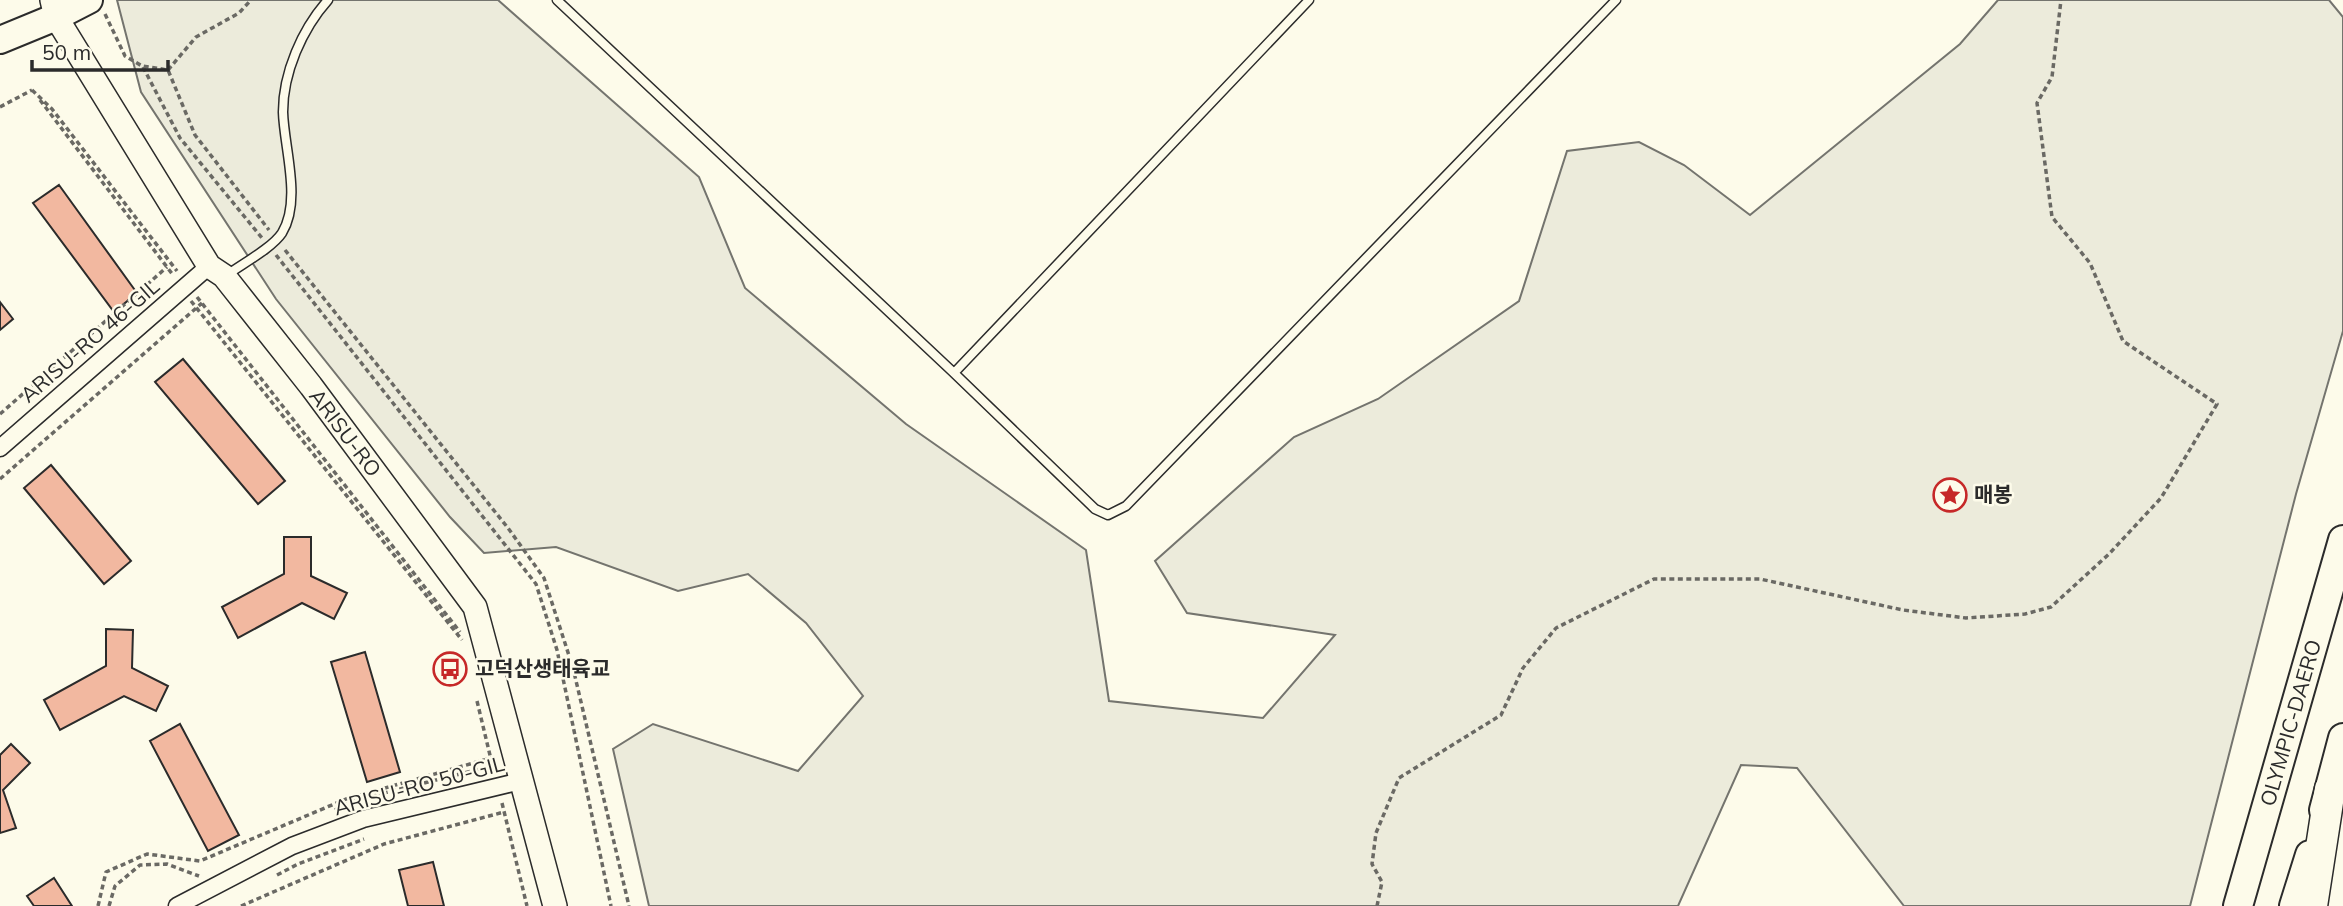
<svg xmlns="http://www.w3.org/2000/svg" width="2343" height="906" viewBox="0 0 2343 906" font-family="Mulish,'Noto Sans KR',sans-serif">
<style>
.green{fill:#ecebdb;stroke:#74746e;stroke-width:2}
.building{fill:#f2b8a0;stroke:#2b2b2b;stroke-width:2}
.lines{fill:none;stroke-linecap:round;stroke-linejoin:round}
.service-casing{stroke:#2b2b2b;stroke-width:11}
.minor-casing{stroke:#2b2b2b;stroke-width:19}
.secondary-casing{stroke:#2b2b2b;stroke-width:26}
.primary-casing{stroke:#2b2b2b;stroke-width:30}
.trunk-casing{stroke:#2b2b2b;stroke-width:32}
.motorway-casing{stroke:#2b2b2b;stroke-width:33}
.path{stroke:#6a6964;stroke-width:3.5;stroke-dasharray:5 3.5;stroke-linecap:butt}
.service{stroke:#fdfbea;stroke-width:8}
.minor{stroke:#fdfbea;stroke-width:16}
.secondary{stroke:#fdfbea;stroke-width:23}
.primary{stroke:#fdfbea;stroke-width:26}
.trunk{stroke:#fdfbea;stroke-width:28}
.motorway{stroke:#fdfbea;stroke-width:30}
.labels{text-anchor:middle;stroke-width:5;stroke-linejoin:round;paint-order:stroke}
.street-label{font-size:21px;fill:#2b2b2b;stroke:#fdfbea}
.poi-label{font-size:21px;font-weight:bold;fill:#2b2b2b;stroke:#fdfbea;text-anchor:start}
</style>
<rect width="100%" height="100%" fill="#fdfbea"/>
<path class="green" d="M117,0h381l201,177 46,111 161,136 180,126 23,151 154,17 72,-83 -148,-22 -32,-52 139,-124 84,-38 141,-98 48,-150 72,-9 45,23 66,50 210,-171 38,-44h331l14,17v314l-47,163 -106,412h-286l-107,-138 -56,-3 -63,141h-1029l-36,-157 40,-25 145,47 65,-75 -57,-73 -58,-49 -70,17 -122,-44 -72,6 -34,-36 -174,-218 -135,-207z"/>
<path class="building" d="M59,185l78,108 -23,19 -81,-109z
M0,302l13,17 -13,11z
M183,359l102,122 -27,23 -103,-122z
M51,465l80,96 -27,23 -80,-96z
M284,537h27v39l36,17 -13,26 -32,-16 -64,35 -16,-31 62,-33z
M106,629l27,1 -1,38 36,18 -12,25 -32,-15 -64,34 -16,-30 62,-34z
M365,652l35,120 -33,10 -36,-120z
M180,724l59,111 -31,16 -58,-110z
M11,744l19,19 -27,27 13,38 -16,5v-78z
M433,862l11,44h-36l-9,-36z
M54,878l18,28h-38l-7,-10z"/>
<g class="lines">
<defs>
<path id="service" d="M557,0l397,373 355,-373
M227,275c15,-11 45,-27 55,-42 20,-33 2,-85 1,-121 0,-39 19,-83 45,-112
M954,373l141,136 13,6 18,-9 490,-506"/>
<path id="minor" d="M0,448l209,-182
M177,906l115,-60 71,-27 158,-38"/>
<path id="secondary" d="M52,0l4,17 153,249 15,10 87,110 164,221 80,299"/>
<path id="primary" d="M0,40l56,-23 33,-17"/>
<path id="trunk" d="M2324,810l19,-72
M2238,906l105,-366
M2294,906l16,-51"/>
<path id="motorway" d="M2312,906l18,-117"/>
</defs>
<use href="#service" class="service-casing"/>
<use href="#minor" class="minor-casing"/>
<use href="#secondary" class="secondary-casing"/>
<use href="#primary" class="primary-casing"/>
<use href="#trunk" class="trunk-casing"/>
<use href="#motorway" class="motorway-casing"/>
<path class="path" d="M105,14l20,42 17,10 26,4 27,65 74,95
M143,67l37,71 82,100
M168,70l28,-33 43,-24 12,-13
M32,90l20,19 125,162
M40,100l133,175
M0,107l32,-17
M285,250l223,278 36,50 29,90 56,238
M276,255l260,329 21,66 54,256
M197,297l263,335
M191,301l271,339
M0,414l167,-147
M0,479l202,-176
M477,701l17,71
M502,803l25,103
M335,810l17,-9 140,-35
M277,875l21,-11 66,-25
M98,906l8,-34 41,-18 53,7 146,-62 145,-41
M109,906l6,-20 25,-21 27,-1 32,12
M241,906l143,-62 120,-32
M1377,906l5,-24 -10,-18 4,-31 23,-55 102,-63 22,-47 33,-40 98,-49h106l143,31 63,8 59,-4 26,-7 58,-53 52,-56 56,-94 -94,-63 -33,-78 -38,-46 -15,-114 15,-26 9,-77"/>
<use href="#service" class="service"/>
<use href="#minor" class="minor"/>
<use href="#secondary" class="secondary"/>
<use href="#primary" class="primary"/>
<use href="#trunk" class="trunk"/>
<use href="#motorway" class="motorway"/>
</g>
<defs>
<symbol id="sight-ring" viewBox="-11 -11 22 22"><circle r="9.5" fill="#fdfbea" stroke="#c62828" stroke-width="1.5"/><path d="M0-6L1.8-2.2L6-1.7L2.9 1.2L3.7 5.4L0 3.3L-3.7 5.4L-2.9 1.2L-6-1.7L-1.8-2.2Z" fill="#c62828"/></symbol>
<symbol id="bus-ring" viewBox="-11 -11 22 22"><circle r="9.5" fill="#fdfbea" stroke="#c62828" stroke-width="1.5"/><path d="M-5-6H5V4H4V6H2V4H-2V6H-4V4H-5ZM-3.5-4V0h7V-4ZM-3.5 1.2v1.5H-2V1.2ZM2 1.2v1.5H3.5V1.2Z" fill="#c62828"/></symbol>
</defs>
<g fill-rule="evenodd">
<use href="#sight-ring" x="1931" y="476" width="38" height="38"/>
<use href="#bus-ring" x="431" y="650" width="38" height="38"/>
</g>
<g class="labels">
<g class="street-label">
<text transform="translate(90 341) rotate(-41)" y="7">ARISU-RO 46-GIL</text>
<text transform="translate(345 433) rotate(53)" y="7">ARISU-RO</text>
<text transform="translate(2291 723) rotate(-74)" y="7">OLYMPIC-DAERO</text>
<text transform="translate(419 786) rotate(-15)" y="7">ARISU-RO 50-GIL</text>
</g>
<g class="poi-label">
<text x="1974" y="502">매봉</text>
<text x="475" y="676">고덕산생태육교</text>
</g>
</g>
<path d="M32 60v10h136v-10" fill="none" stroke="#2b2b2b" stroke-width="3.5"/>
<text x="42" y="60" font-size="21" fill="#2b2b2b" stroke="#fdfbea" stroke-width="5" paint-order="stroke">50 m</text>
</svg>
